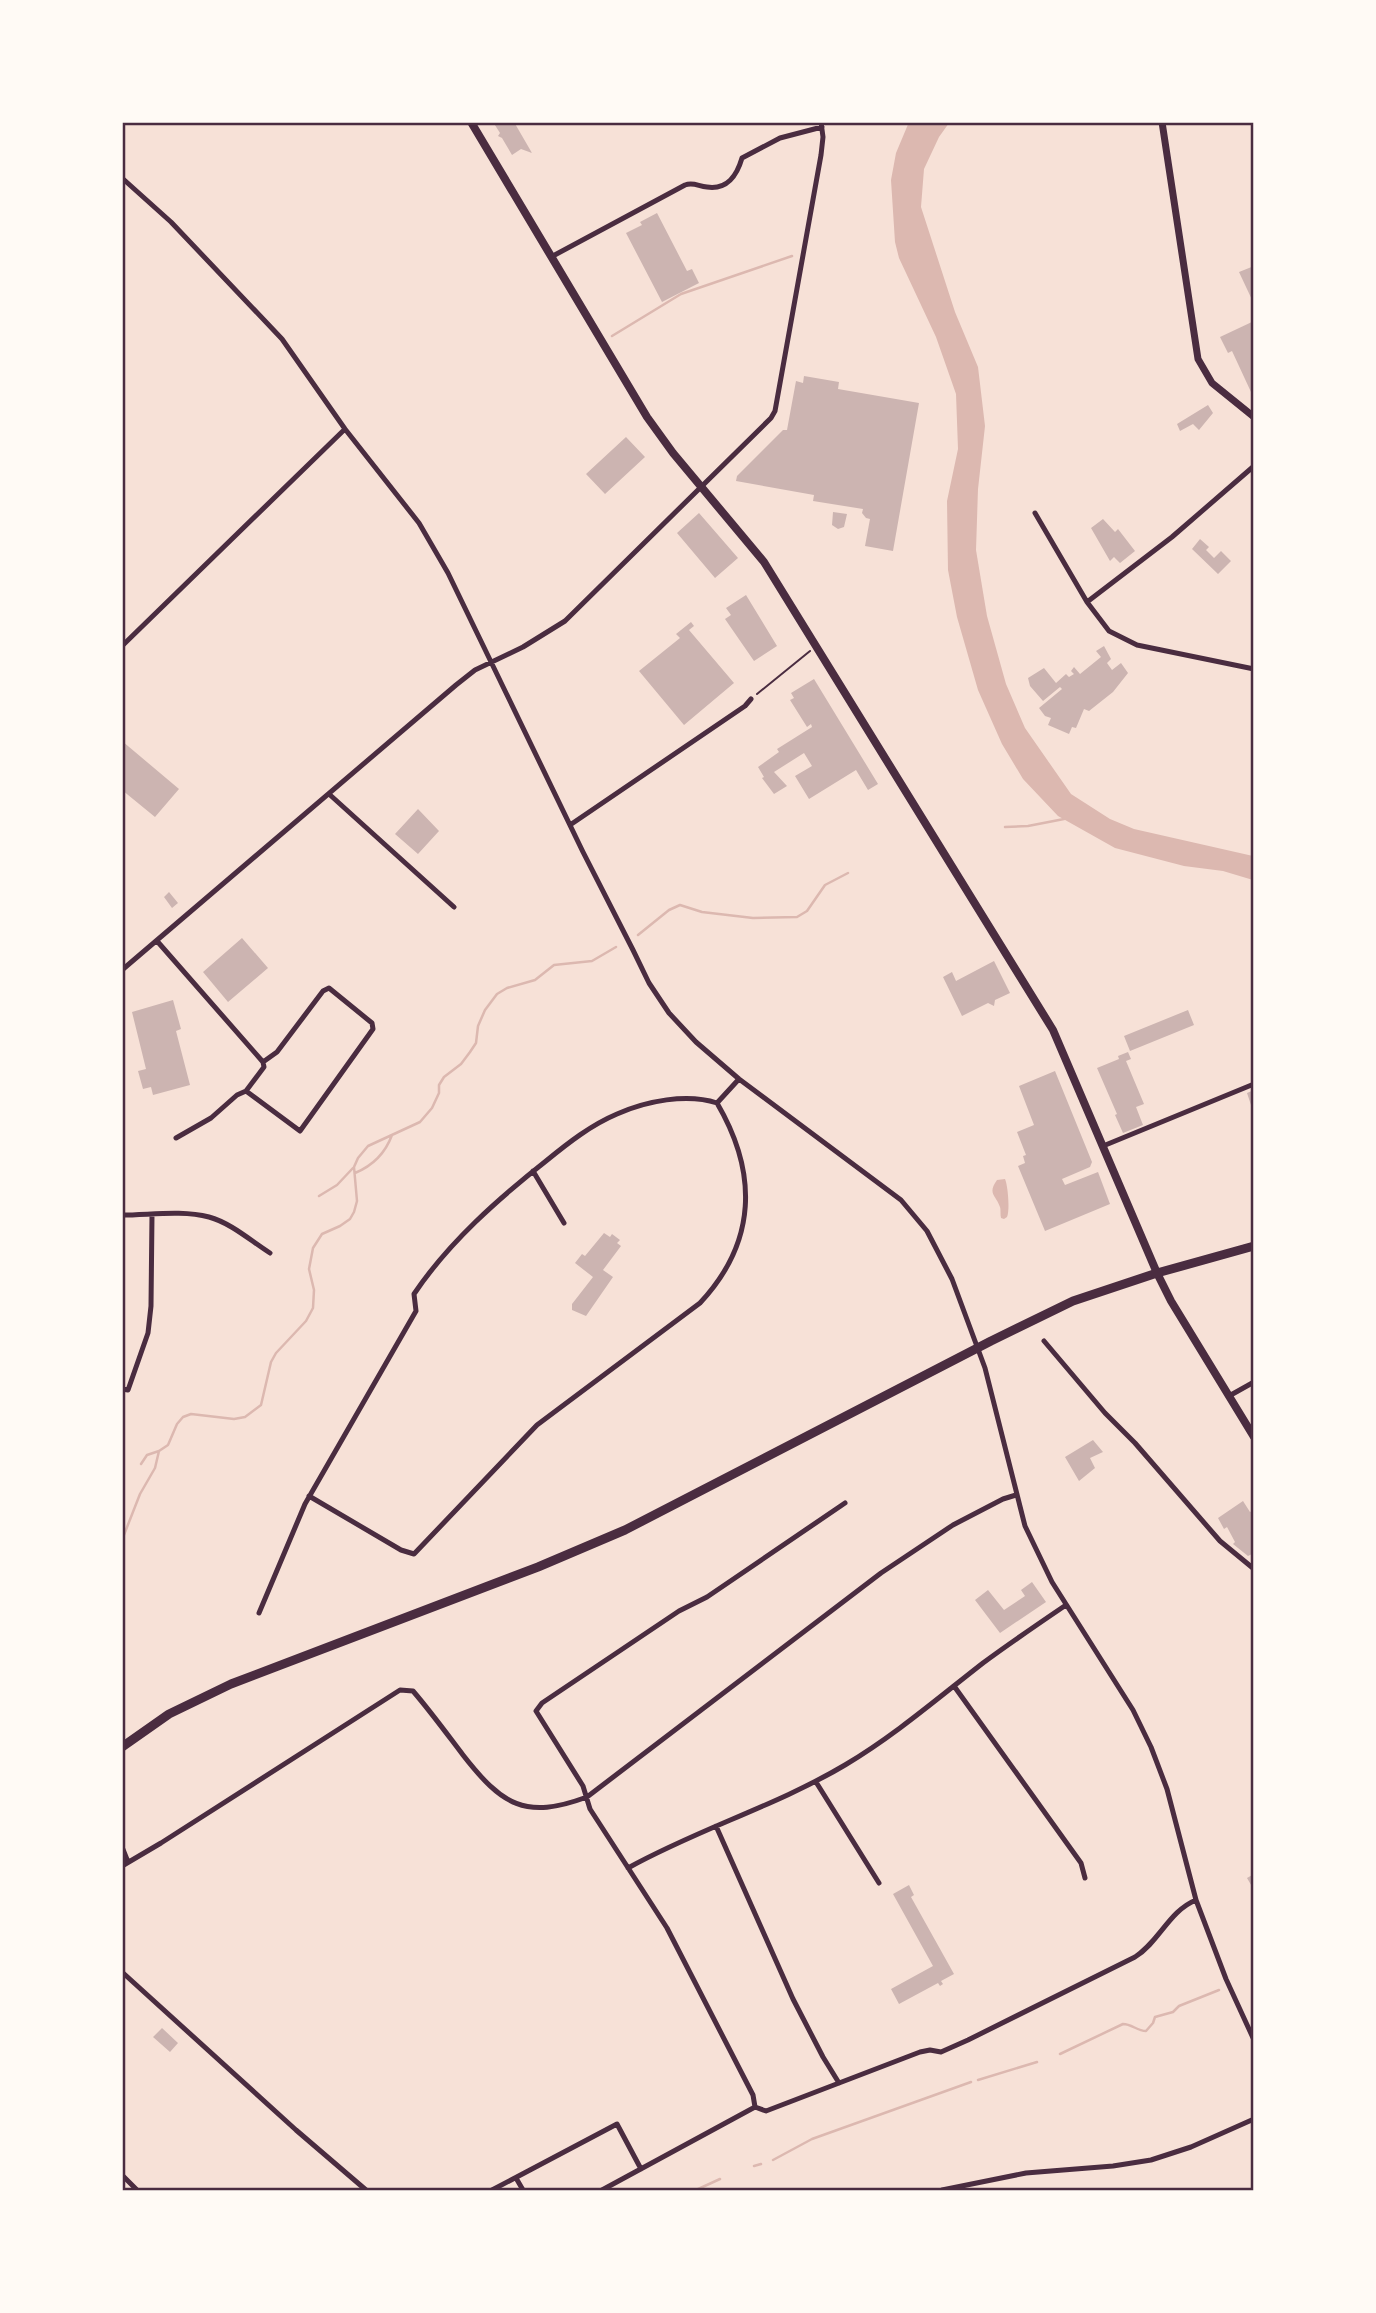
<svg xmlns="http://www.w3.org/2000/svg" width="1376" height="2313" viewBox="0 0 1376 2313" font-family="Overpass,sans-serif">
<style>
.water{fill:#dcb8b0}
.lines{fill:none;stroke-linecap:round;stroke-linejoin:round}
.stream{stroke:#dcb8b0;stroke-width:2.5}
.building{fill:#ccb4b1}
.path{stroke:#4a2c40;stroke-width:2}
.minor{stroke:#4a2c40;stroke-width:5}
.tertiary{stroke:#4a2c40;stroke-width:7}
.secondary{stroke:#4a2c40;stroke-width:8}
.primary{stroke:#4a2c40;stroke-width:9}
.neatline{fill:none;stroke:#4a2c40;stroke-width:2.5}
</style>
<rect width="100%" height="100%" fill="#f7e1d7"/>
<path class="water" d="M909,122l40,1 -10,14 -15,32 -3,38 34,105 23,55 7,59 -7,63 -2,61 11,66 19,68 19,44 46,66 39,25 24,10 119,27v24l-30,-9 -39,-5 -69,-18 -57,-32 -35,-37 -21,-35 -24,-54 -21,-73 -9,-47 -1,-69 11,-52 -2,-55 -20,-57 -37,-79 -4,-16 -4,-62 5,-27z
M1005,1179c3,7 5,31 2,38l-3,2 -3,-1c-1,-4 0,-8 -1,-11 -4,-12 -13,-13 -3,-27z"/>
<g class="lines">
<path class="stream" d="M612,336l69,-42 111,-38
M1005,827l23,-1 36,-7
M638,935l31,-25 11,-5 22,7 51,6 44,-1 10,-6 18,-26 23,-12
M355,1173c17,-7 30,-19 37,-38
M319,1196l18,-11 16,-17
M141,1464l6,-9 12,-4
M122,1540l18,-46 15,-26 4,-17 9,-6 9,-21 6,-7 8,-3 43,5 11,-2 16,-12 10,-43 5,-9 30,-32 7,-13 1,-18 -5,-21 4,-21 9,-14 18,-8 10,-7 4,-7 3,-11 -3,-34 4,-9 10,-12 52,-24 12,-14 7,-15v-8l5,-8 17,-13 9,-12 6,-9 2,-17 7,-16 12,-16 10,-6 28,-8 19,-15 38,-4 24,-14
M1060,2054l63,-30c9,0 14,7 23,7l7,-8 2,-6 18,-5 6,-6 40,-16
M978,2080l59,-18
M773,2160l39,-21 159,-57
M754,2166l7,-2
M696,2190l24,-11"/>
</g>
<path class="building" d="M493,122h21l18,31 -11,-4 -9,6 -10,-17 -4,-2 2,-3z
M657,213l30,58 5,-2 7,14 -37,19 -36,-69 16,-8 -2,-3z
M1254,266v38l-15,-32z
M1254,321v70l-3,1 -19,-41 -4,2 -8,-16z
M804,376l35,6 -1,7 81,14 -26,148 -28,-5 5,-27 -4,-1 -4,-5 1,-4 -50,-8 1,-6 -78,-14 1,-5 46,-46h4l9,-49 7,2z
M1208,405l5,8 -14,17 -6,-6 -13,7 -3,-7z
M626,437l19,20 -40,37 -19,-20z
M833,512l14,2 -3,13 -6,2 -6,-4z
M699,513l39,45 -23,20 -38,-45z
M1103,519l12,13 3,-3 17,22 -15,12 -6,-6 -4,4 -19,-33z
M1200,539l9,8 -3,3 8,8 7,-7 10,10 -13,13 -26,-25z
M746,595l31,51 -23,15 -29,-42 6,-4 -5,-7z
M691,622l3,4 -5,4 45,53 -50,42 -45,-54 41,-33 -4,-4z
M1104,646l7,13 -4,4 5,7 9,-7 7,10 -15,19 -24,19 -5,-2 -8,19 -4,-1 -3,7 -21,-9 3,-7 -6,-2 -6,-8 23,-19 -2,-2 -17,14 -13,-15 -2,-8 16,-10 12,15 10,-9 3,3 5,-3 -3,-3 3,-4 6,7 21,-17 -5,-6z
M814,679l64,105 -10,6 -12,-20 -47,29 -14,-23 17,-10 -8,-13 -30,19 13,14 -13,8 -12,-16 2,-1 -6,-10 21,-15 -2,-3 35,-22 -1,-3 -4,3 -17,-27 4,-2 -3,-5z
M122,741l57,48 -24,28 -33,-27z
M418,809l21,22 -21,23 -23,-20z
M169,892l9,11 -6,5 -8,-11z
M242,938l26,30 -40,34 -25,-30z
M994,961l16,32 -15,7 -1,6 -6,-3 -26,13 -19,-39 9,-5 4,9z
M173,1000l8,29 -5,2 14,54 -37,10 -2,-8 -8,2 -5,-18 8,-2 -14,-57z
M1188,1010l6,15 -64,26 -6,-15z
M1128,1052l3,7 -5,2 18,43 -8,3 7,18 -20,8 -8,-18 2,-1 -20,-46 22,-9 -1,-3z
M1055,1071l37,91 -2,5 -28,12 3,6 33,-13 12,32 -65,27 -27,-65 7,-3 -2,-7 3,-1 -9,-23 17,-7 -15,-39z
M1254,1090v21h-1l-6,-18z
M604,1233l6,4 2,-3 8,6 -3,3 4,3 -18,24 10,7 -27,39 -14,-6v-6l21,-27 -18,-14 7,-9 3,2z
M1093,1440l10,12 -13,6 5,10 -16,13 -14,-24z
M1243,1501l7,11 4,-2v43l-6,3 -15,-12 2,-2 -8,-15 -3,2 -6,-11z
M1032,1582l14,20 -46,31 -25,-33 13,-10 16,20 21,-14 -4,-6z
M1254,1874v16l-7,-12z
M909,1885l5,10 -3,2 43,77 -13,7 2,3 -3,2 -2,-3 -39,21 -8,-15 42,-23 -40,-72z
M162,2028l16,15 -8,9 -17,-15z"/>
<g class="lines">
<path class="path" d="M757,694l53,-43"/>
<path class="minor" d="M122,178l49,44 111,117 63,90 74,94 29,50 135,279 50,98 16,33 20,30 27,29 43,37 162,121 26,31 25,48 33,89 40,158 27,56 81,128 18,37 16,42 29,111 30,79 28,61
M551,257l134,-72c8,-3 13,1 22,2 21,3 30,-12 35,-29l38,-20 42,-11
M1035,513l52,89 22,29 28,14 117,24
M1087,602l85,-65 82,-71
M122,646l223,-217
M329,794l125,113
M570,825l175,-119 6,-7
M157,941l106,121 1,5 -18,24 54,40 73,-102 -1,-6 -43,-35 -6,3 -46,61 -14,10
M122,970l334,-285 19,-15 48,-23 42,-26 206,-203 4,-7 46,-256 2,-18 -2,-15
M717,1103l22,-24
M176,1138l35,-20 26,-23 9,-4
M1103,1146l151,-62
M533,1171l31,52
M122,1215c28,0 60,-5 87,2 22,6 42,24 61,36
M1044,1341l61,72 30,30 85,98 34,28
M122,1389l6,1 20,-57 3,-27 1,-91
M1229,1396l25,-14
M309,1496l92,54 13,4 123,-129 163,-122c57,-61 58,-130 17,-200
M259,1613l46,-109 111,-193 -2,-17c35,-52 84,-95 132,-133 22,-18 45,-36 71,-47 29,-13 70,-21 100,-11
M954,1686l127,177 4,15
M816,1782l63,101
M716,1826l77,173 30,58 16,26
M122,1847l6,15
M122,1866l39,-23 239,-153 13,1c18,21 34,43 50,64 39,50 62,65 124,42l294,-224 72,-48 50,-26 13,-4
M628,1868c70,-39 148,-62 217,-103 49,-29 93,-67 138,-102 27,-20 55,-39 83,-58
M122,1972l174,158 70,60
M755,2107l-2,-12 -86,-167 -77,-119 -7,-23 -47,-75 6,-8 137,-92 28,-14 138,-94
M755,2107l11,4 154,-59 10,-2 11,2 27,-12 167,-83c24,-15 34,-46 61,-57
M123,2176l14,14
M516,2178l7,12
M492,2190l125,-66 24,45
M602,2190l153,-83
M942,2190l84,-17 87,-7 38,-6 40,-13 63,-28"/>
<path class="tertiary" d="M1162,122l36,237 14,24 42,34"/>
<path class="secondary" d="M471,122l176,295 26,36 91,109 289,468 104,243 14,28 83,136"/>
<path class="primary" d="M122,1747l47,-33 62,-30 307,-117 87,-37 366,-189 82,-40 84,-28 97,-27"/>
</g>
<rect width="1376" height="2313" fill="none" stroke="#fffaf5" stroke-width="248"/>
<rect x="124" y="124" width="1128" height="2065" class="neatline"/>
</svg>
